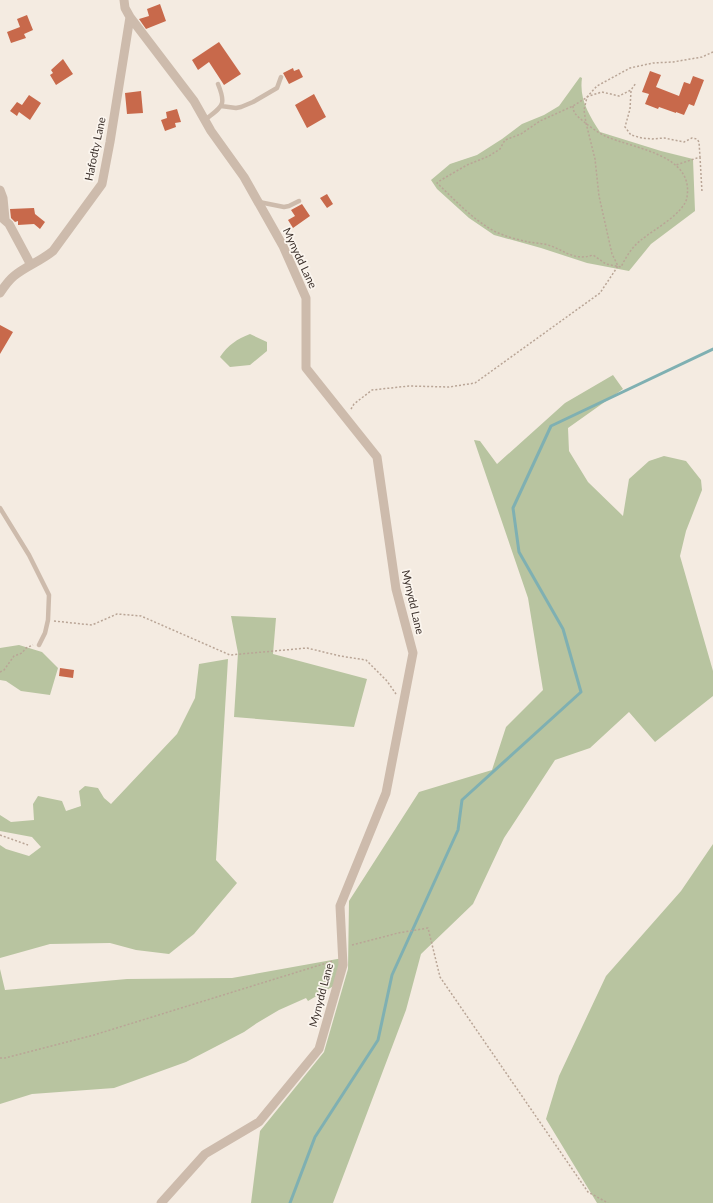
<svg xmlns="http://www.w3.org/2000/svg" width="713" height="1203" viewBox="0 0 713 1203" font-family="Lato,sans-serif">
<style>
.green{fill:#b8c4a0}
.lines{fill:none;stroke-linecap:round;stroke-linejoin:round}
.stream{stroke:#7fb0b2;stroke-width:3}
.building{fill:#c8694b}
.path{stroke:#b9a596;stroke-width:1.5;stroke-dasharray:2 2;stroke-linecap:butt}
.lane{stroke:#cdbbac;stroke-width:4.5}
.street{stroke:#cdbbac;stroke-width:9}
.labels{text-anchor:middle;stroke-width:3.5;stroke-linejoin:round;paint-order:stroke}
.street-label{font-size:11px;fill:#3b302b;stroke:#fbf5ee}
</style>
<rect width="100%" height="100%" fill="#f4ebe1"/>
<path class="green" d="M580,77l2,1c-3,21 7,37 18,54l61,19 32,8 2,52 -44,33 -22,27 -42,-8 -46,-15 -47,-13 -25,-17 -32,-29 -6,-9 19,-16 27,-9 25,-16 20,-15 22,-9 15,-9z
M250,334l17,8v9l-17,14 -20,2 -10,-10c8,-12 17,-18 30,-23z
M613,375l10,14 -55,39 1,23 19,31 35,34 6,-37 20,-18 15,-5 22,5 15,19 1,10 -16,41 -6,25 33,115v25l-58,46 -26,-30 -39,36 -35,12 -51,78 -31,66 -52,50 -15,56 -73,193h-82l9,-72 64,-79 24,-83 1,-68 70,-109 73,-22 14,-43 37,-37 -15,-92 -54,-158 6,1 17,23 68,-61z
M231,616l45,2 -3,36 94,25 -13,48 -120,-10 4,-64z
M19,645l23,7 16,16 -8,27 -29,-4 -15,-10 -6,-1v-32z
M228,659l-12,201 21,23 -43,51 -25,20 -33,-4 -26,-7 -60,1 -50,14v-113l6,4 23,7 12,-9 -9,-10 -32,-6v-16l11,7 23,-2 -1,-16 5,-8 24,5 4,10 15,-5 -2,-15 6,-5 13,2 6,10 7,6 66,-70 18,-36 4,-34z
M713,844v359h-116l-51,-84 13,-43 47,-100 75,-85z
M343,958l-6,26 -29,17 -2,-3 -27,12 -22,13 -13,9 -58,30 -72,26 -82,6 -32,10v-135l5,21 122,-11 105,-1z"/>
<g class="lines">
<path class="stream" d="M290,1203l25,-66 63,-97 14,-65 66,-145 4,-30 119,-108 -18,-63 -44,-77 -6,-44 38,-82 162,-77"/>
</g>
<path class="building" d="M160,4l6,17 -20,8 -7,-10 10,-3 -2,-7z
M27,15l6,15 -9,4 2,4 -15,5 -4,-11 13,-5 -3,-8z
M219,42l22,32 -17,11 -15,-23 -11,8 -6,-10z
M63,59l10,15 -17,11 -6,-10 3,-2 -2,-3z
M293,68l1,3 5,-2 4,8 -14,7 -6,-11z
M650,71l11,4 -5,12 23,9 5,-14 6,2 3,-8 11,4 -10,26 -5,-2 -5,11 -8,-3v1l-17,-6 -1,2 -13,-5 4,-10 -7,-2z
M141,91l2,22 -16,1 -2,-21z
M314,94l12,23 -19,11 -12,-23z
M29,95l12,8 -11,17 -11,-8 -2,4 -7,-5 7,-9 5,3z
M177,109l4,13 -6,1 1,4 -11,4 -4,-11 6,-2 -1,-6z
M327,194l6,10 -6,4 -7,-10z
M302,204l8,12 -17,12 -5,-8 7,-4 -4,-6z
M34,208l1,6 10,8 -5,7 -6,-5 -16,1v-4l-3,1 -4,-4 -1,-9z
M0,325l13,7 -13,22z
M60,668l14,2 -1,8 -14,-2z"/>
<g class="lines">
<path class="path" d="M631,91l-1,18 -5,18 6,8 11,3 10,1 12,-1 20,4 8,-4 5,1 2,3 1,15 -24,8
M573,106c0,7 4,10 10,15 6,5 14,11 22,15 29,13 89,18 82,61 -2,16 -34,33 -46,43 -9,7 -15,17 -20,27l-15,-3 -13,-9c-21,7 -30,-7 -49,-11 -5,-1 -10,-1 -15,-2 -11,-2 -25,-6 -35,-11 -22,-12 -39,-31 -57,-48l4,-3 26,-15 22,-9 11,-7 5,-9 16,-6 19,-13 33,-15 16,-10 13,-4 17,4 12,-6 5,-7
M700,157l2,35
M351,409l3,-5 18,-14 37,-4 40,1 26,-4 125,-90 18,-27 -6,-12 -13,-58 -4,-37 -9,-36 -2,-13 3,-13 10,-11 33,-18 23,-5 20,-1 29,-5 11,-5
M54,621l38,4 25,-11 24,2 89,39 77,-7 33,8 26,4 21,21 9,13
M0,672l4,-2 10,-14 8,-3 4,-5 7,-3
M0,835l28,10
M352,945l46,-12 30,-5 12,49 148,215 20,11
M0,1058h5l89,-23 239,-74"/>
<path class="lane" d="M221,106l15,2 5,-1 12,-5 24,-14 4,-11
M205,120c17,-14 22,-14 13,-36
M259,202l25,5 5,-1 10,-5
M0,508l29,47 20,40 -1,25 -3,13 -6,12"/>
<path class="street" d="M124,0l1,8 5,9 64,84 17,30 33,46 39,69 23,52v70l71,89 19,132 17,64 -27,140 -46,113 3,59 -24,84 -60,73 -54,32 -44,49
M0,190l3,8 2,21
M0,216l9,8 22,41
M0,293c4,-6 9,-13 14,-17 12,-10 27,-15 39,-25l49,-67 8,-42 20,-125"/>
</g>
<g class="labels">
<g class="street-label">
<text transform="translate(95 149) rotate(-78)" y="4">Hafodty Lane</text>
<text transform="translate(300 258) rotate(65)" y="4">Mynydd Lane</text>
<text transform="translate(413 602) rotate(77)" y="4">Mynydd Lane</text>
<text transform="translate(321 995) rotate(-75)" y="4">Mynydd Lane</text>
</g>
</g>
</svg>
